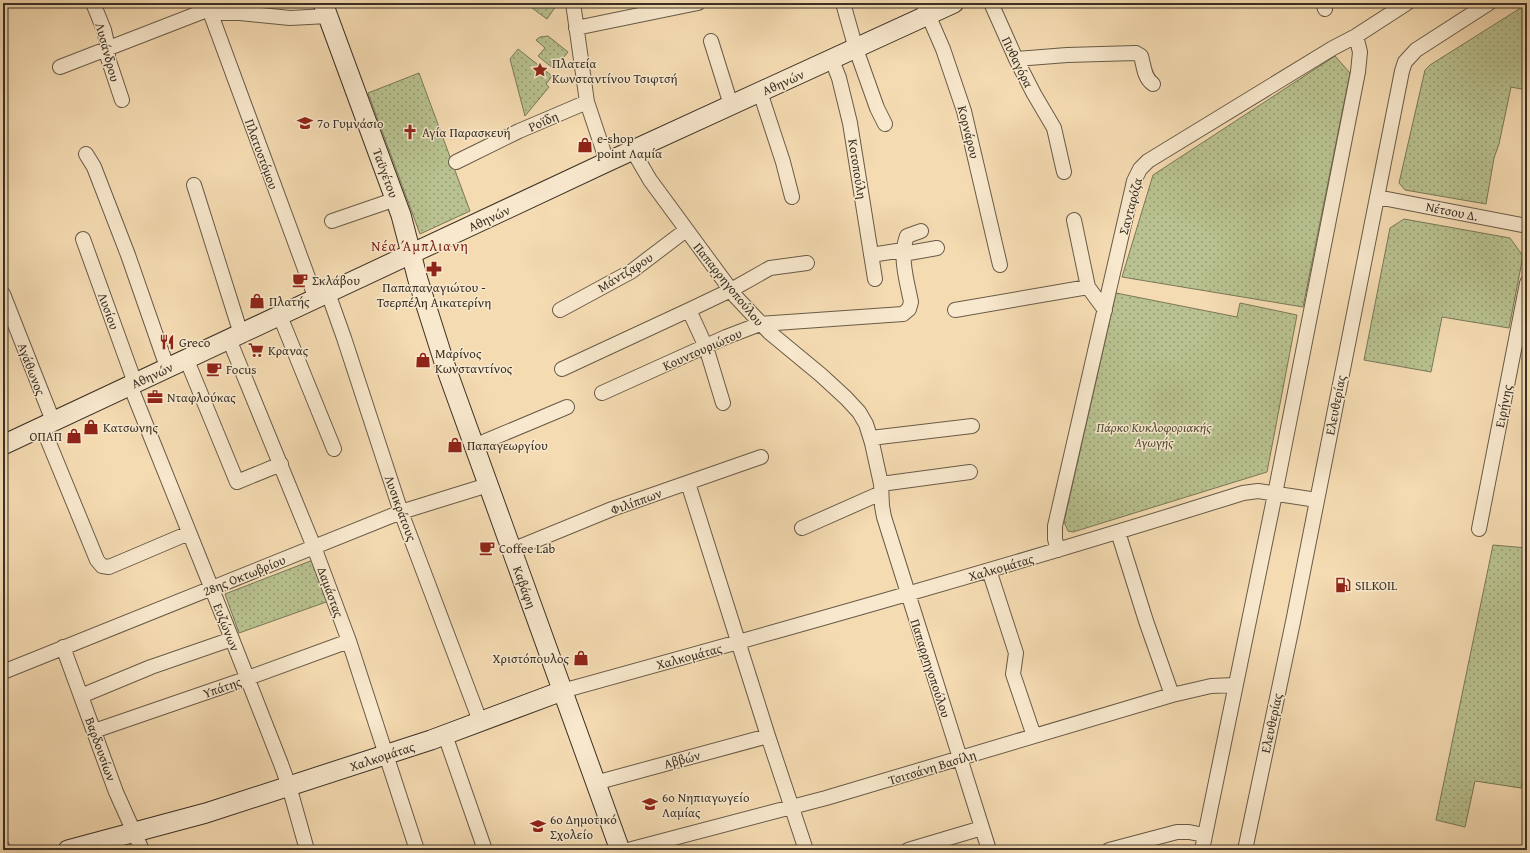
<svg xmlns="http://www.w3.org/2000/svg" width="1530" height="853" viewBox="0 0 1530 853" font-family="'Gentium Book Plus',serif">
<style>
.grass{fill:url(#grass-dots);stroke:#79785a}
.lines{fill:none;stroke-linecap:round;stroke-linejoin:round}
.street-casing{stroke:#695b48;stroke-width:16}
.secondary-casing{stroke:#3a3025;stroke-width:21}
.street{stroke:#f8e8cd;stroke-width:14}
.secondary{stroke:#f8e8cd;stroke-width:19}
.labels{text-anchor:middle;stroke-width:3;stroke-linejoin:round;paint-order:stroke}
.street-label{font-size:13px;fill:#3a3025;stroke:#f8e8cd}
.poi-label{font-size:13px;fill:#3a3025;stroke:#f8e8cd;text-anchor:start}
.park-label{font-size:13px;font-style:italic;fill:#534d3a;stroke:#f8e8cd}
.neighbourhood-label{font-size:14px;letter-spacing:1px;fill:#7a1f14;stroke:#f8e8cd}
</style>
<defs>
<pattern id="grass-dots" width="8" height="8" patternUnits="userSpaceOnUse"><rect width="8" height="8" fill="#b8c18f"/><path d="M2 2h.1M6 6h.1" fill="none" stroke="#979d75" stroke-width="1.8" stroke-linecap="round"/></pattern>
</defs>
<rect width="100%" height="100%" fill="#f5dbb2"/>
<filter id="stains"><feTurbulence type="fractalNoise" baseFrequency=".005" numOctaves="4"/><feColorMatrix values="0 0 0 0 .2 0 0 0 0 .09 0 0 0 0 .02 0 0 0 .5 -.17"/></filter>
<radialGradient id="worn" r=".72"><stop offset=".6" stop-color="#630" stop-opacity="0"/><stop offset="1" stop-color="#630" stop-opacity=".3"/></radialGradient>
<path class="grass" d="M536,3h22l-11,16 -15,-11z
M1527,4v86l-16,-3 -12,57 -5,14 -8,46 -81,-14 -6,-7 26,-113 5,-5z
M548,36l20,16 -14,17 -16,-13 7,-8 -9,-8 4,-3z
M518,49l34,27 -6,8 3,3 -24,29 -15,-57z
M1335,56l15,17 -47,234 -181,-30 31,-102z
M419,73l51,138 -50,23 -52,-141z
M1404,219l106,19 13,18 -14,72 -67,-11 -11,55 -67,-12 26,-132z
M1116,293l121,24 3,-14 57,12 -30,157 -194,60 -5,-1 -4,-9z
M1493,545l34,3v208l-6,32 -46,-7 -10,46 -29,-7z
M313,560l16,41 -90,32 -14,-39z"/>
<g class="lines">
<defs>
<path id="street" d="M93,3l11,27 4,18v10l14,42
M573,3l14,99 20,60
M843,3l13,46 21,59 8,16
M923,3l20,46 21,62 36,154
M991,3l25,56 18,35 20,34 10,44
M1323,3l2,6
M209,9l107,290
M210,13h30l50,5 38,-2
M576,28l122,-25
M711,41l20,64
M1016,59l51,-4 69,-2 5,3c3,10 3,22 12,28
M832,60l7,18 11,45 25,156
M60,67l165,-64
M760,92l23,70 9,35
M633,151l17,29 86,117 33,35 52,43 25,23 13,14 7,12 6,19 9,41 1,22 2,11 105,333
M86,154l8,13 34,88 39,112
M456,162l63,-31 68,-29
M194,185l47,149
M1377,197l150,29
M1074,220l14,67
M332,221l64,-22
M83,239l52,144
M903,254l34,-6
M871,255l32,-5
M328,293l16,45 57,174 79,209
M3,294l50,127
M560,310l72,-39 54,-41
M689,310l17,37 17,56
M955,310l133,-23 17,23
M280,316l54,133
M229,339l85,208 35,94 68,209
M186,358l51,124 44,-18
M562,369l127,-59 42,-20 39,-22 37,-5
M130,385l102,254 49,125 8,22 18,64
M602,393l124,-56 34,-13 143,-10 6,-5 2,-7c-4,-21 -12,-45 -4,-66l14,-5
M42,426l55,134 5,6 7,1 80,-34
M871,438l101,-12
M474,446l93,-39
M688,483l80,253 38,114
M881,484l89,-12
M802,528l79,-35
M1479,529l48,-246
M1118,532l28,89 26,74
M512,550l100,-41 149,-52
M1058,550l-3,-11v-13l79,-345 6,-12 8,-8 185,-113 23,-12 51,-33
M989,570l27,83 -3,21 21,62
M63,647l53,145 26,58
M3,672l398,-160 87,-27
M562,691c228,-63 456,-127 681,-198l15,-2 59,9
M81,696l70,-29 81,-28
M94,731l154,-53 101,-37
M445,735l40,115
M595,783l173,-47
M3,848l1,2
M628,850l198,-52 346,-103 39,-9 24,-1
M908,850l74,-22
M1109,850l68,-18h12l15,3
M1202,850l73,-356 83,-422 2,-20 -4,-16
M1245,850l48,-228 109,-551 3,-9 11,-12 73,-47"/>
<path id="secondary" d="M323,3l78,212 17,65 27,85 175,485
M3,445l604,-283 347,-159
M68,850l138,-37 225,-73 131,-49"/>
</defs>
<use href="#street" class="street-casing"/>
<use href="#secondary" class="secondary-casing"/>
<use href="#street" class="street"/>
<use href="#secondary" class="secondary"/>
</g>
<defs>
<symbol id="sight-bare" viewBox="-9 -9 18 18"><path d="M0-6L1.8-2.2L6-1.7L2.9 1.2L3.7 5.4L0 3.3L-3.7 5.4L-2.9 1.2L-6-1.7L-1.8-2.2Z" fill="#8f2418" stroke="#f8e8cd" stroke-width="2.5" paint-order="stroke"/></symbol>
<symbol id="school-bare" viewBox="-9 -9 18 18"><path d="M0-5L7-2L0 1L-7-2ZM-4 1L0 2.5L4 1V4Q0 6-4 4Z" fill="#8f2418" stroke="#f8e8cd" stroke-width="2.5" paint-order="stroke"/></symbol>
<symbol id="church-bare" viewBox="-9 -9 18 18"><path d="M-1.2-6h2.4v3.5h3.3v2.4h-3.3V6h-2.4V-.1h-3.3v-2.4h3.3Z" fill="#8f2418" stroke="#f8e8cd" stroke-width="2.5" paint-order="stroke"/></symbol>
<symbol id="shop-bare" viewBox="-9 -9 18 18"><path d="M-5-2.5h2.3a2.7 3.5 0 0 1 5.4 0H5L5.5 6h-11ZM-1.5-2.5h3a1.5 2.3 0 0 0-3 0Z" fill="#8f2418" stroke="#f8e8cd" stroke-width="2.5" paint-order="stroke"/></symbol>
<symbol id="pharmacy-bare" viewBox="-9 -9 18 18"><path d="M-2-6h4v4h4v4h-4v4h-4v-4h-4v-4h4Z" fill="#8f2418" stroke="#f8e8cd" stroke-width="2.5" paint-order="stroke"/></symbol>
<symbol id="cafe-bare" viewBox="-9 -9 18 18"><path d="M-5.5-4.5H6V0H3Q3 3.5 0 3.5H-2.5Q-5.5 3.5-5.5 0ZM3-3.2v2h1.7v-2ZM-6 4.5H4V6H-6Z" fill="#8f2418" stroke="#f8e8cd" stroke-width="2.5" paint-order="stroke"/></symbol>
<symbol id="restaurant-bare" viewBox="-9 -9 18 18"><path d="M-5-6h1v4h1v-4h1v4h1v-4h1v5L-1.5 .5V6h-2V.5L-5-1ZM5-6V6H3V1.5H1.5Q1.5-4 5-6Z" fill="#8f2418" stroke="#f8e8cd" stroke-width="2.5" paint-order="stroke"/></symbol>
<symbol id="supermarket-bare" viewBox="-9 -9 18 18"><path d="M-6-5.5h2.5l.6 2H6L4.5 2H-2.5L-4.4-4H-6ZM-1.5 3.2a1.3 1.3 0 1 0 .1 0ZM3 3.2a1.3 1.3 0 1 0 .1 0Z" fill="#8f2418" stroke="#f8e8cd" stroke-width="2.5" paint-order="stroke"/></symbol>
<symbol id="office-bare" viewBox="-9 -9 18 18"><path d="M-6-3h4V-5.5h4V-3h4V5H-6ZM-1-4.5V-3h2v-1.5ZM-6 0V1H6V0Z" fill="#8f2418" stroke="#f8e8cd" stroke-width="2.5" paint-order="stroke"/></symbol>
<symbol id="fuel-bare" viewBox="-9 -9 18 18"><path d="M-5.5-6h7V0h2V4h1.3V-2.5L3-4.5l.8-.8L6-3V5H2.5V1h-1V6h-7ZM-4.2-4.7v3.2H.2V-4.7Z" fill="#8f2418" stroke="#f8e8cd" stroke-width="2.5" paint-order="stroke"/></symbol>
</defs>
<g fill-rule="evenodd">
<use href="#sight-bare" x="529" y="59" width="22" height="22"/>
<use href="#school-bare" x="294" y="112" width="22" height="22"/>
<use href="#church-bare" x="399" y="121" width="22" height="22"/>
<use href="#shop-bare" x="574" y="134" width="22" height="22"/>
<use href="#pharmacy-bare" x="423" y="258" width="22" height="22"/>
<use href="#cafe-bare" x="289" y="269" width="22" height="22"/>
<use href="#shop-bare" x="246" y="290" width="22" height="22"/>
<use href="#restaurant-bare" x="156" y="331" width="22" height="22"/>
<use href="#supermarket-bare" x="245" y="339" width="22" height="22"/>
<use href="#shop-bare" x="412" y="349" width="22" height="22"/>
<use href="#cafe-bare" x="203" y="358" width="22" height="22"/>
<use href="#office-bare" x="144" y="386" width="22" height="22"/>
<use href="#shop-bare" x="80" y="416" width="22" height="22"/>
<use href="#shop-bare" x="63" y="425" width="22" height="22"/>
<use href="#shop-bare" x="444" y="434" width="22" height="22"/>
<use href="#cafe-bare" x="476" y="537" width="22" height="22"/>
<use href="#fuel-bare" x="1332" y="574" width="22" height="22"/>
<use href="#shop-bare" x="570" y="647" width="22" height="22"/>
<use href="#school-bare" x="639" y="793" width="22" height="22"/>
<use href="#school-bare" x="527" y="815" width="22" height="22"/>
</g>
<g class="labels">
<g class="street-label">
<text transform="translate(108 52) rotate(75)" y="5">Λυσάνδρου</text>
<text transform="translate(1018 62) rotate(64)" y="5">Πυθαγόρα</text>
<text transform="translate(783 82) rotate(-24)" y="5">Αθηνών</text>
<text transform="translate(543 121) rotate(-23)" y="5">Ροϊδη</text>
<text transform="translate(969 132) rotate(76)" y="5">Κορνάρου</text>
<text transform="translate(262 154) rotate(70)" y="5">Πλατυστόμου</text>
<text transform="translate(858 169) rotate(81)" y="5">Κοτοπούλη</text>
<text transform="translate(386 173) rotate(70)" y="5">Ταϋγέτου</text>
<text transform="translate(1130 206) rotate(-75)" y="5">Σανταρόζα</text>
<text transform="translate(1452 211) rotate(11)" y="5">Νέτσου Δ.</text>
<text transform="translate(489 218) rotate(-25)" y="5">Αθηνών</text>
<text transform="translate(625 272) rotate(-32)" y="5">Μάντζαρου</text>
<text transform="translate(729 284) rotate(51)" y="5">Παπαρρηγοπούλου</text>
<text transform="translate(109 311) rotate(70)" y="5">Λυσίου</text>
<text transform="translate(702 349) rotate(-24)" y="5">Κουντουριώτου</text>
<text transform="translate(32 369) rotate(69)" y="5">Αγάθωνος</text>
<text transform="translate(152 375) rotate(-25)" y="5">Αθηνών</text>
<text transform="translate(1335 405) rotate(-79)" y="5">Ελευθερίας</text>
<text transform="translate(1503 406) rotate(-79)" y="5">Ειρήνης</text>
<text transform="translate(636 501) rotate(-20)" y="5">Φιλίππων</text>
<text transform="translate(401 508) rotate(70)" y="5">Λυσικράτους</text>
<text transform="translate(1001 567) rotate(-16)" y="5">Χαλκομάτας</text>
<text transform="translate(244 575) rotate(-22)" y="5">28ης Οκτωβρίου</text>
<text transform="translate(525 587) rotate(70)" y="5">Καβάφη</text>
<text transform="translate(331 592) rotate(70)" y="5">Δαμάστας</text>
<text transform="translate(227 627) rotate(68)" y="5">Ευζώνων</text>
<text transform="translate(689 656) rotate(-15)" y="5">Χαλκομάτας</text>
<text transform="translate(931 668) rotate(72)" y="5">Παπαρρηγοπούλου</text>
<text transform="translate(222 687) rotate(-19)" y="5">Υπάτης</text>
<text transform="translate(1271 723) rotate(-78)" y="5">Ελευθερίας</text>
<text transform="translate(101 749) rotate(70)" y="5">Βαρδουσίων</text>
<text transform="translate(382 756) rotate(-18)" y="5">Χαλκομάτας</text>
<text transform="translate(682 759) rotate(-15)" y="5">Αββών</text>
<text transform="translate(932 767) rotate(-17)" y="5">Τσιτσάνη Βασίλη</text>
</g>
<g class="poi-label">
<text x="552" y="68">Πλατεία<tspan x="552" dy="15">Κωνσταντίνου Τσιφτσή</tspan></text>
<text x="317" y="128">7ο Γυμνάσιο</text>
<text x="422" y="137">Αγία Παρασκευή</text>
<text x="597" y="143">e-shop<tspan x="597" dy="15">point Λαμία</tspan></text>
<text x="312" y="285">Σκλάβου</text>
<text x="434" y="292" text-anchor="middle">Παπαπαναγιώτου -<tspan x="434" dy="15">Τσερπέλη Αικατερίνη</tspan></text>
<text x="269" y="306">Πλατής</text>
<text x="179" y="347">Greco</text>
<text x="268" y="355">Κρανας</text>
<text x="435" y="358">Μαρίνος<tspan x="435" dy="15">Κωνσταντίνος</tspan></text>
<text x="226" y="374">Focus</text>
<text x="167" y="402">Νταφλούκας</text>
<text x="103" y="432">Κατσωνης</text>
<text x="62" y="441" text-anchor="end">ΟΠΑΠ</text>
<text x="467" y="450">Παπαγεωργίου</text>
<text x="499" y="553">Coffee Lab</text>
<text x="1355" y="590">SILKOIL</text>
<text x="569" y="663" text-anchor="end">Χριστόπουλος</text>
<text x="662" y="802">6ο Νηπιαγωγείο<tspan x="662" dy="15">Λαμίας</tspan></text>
<text x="550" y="824">6ο Δημοτικό<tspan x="550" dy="15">Σχολείο</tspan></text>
</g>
<g class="park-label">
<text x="1154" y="432">Πάρκο Κυκλοφοριακής<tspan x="1154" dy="15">Αγωγής</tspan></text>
</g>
<g class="neighbourhood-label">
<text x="420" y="251">Νέα Άμπλιανη</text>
</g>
</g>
<rect width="1530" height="853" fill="none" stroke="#f5dbb2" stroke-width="16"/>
<rect x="4" y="4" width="1522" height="845" fill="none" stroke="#3a3025" stroke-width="2"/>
<rect x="8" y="8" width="1514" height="837" fill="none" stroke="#3a3025"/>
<rect width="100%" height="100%" filter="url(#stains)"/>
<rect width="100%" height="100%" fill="url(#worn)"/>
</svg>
